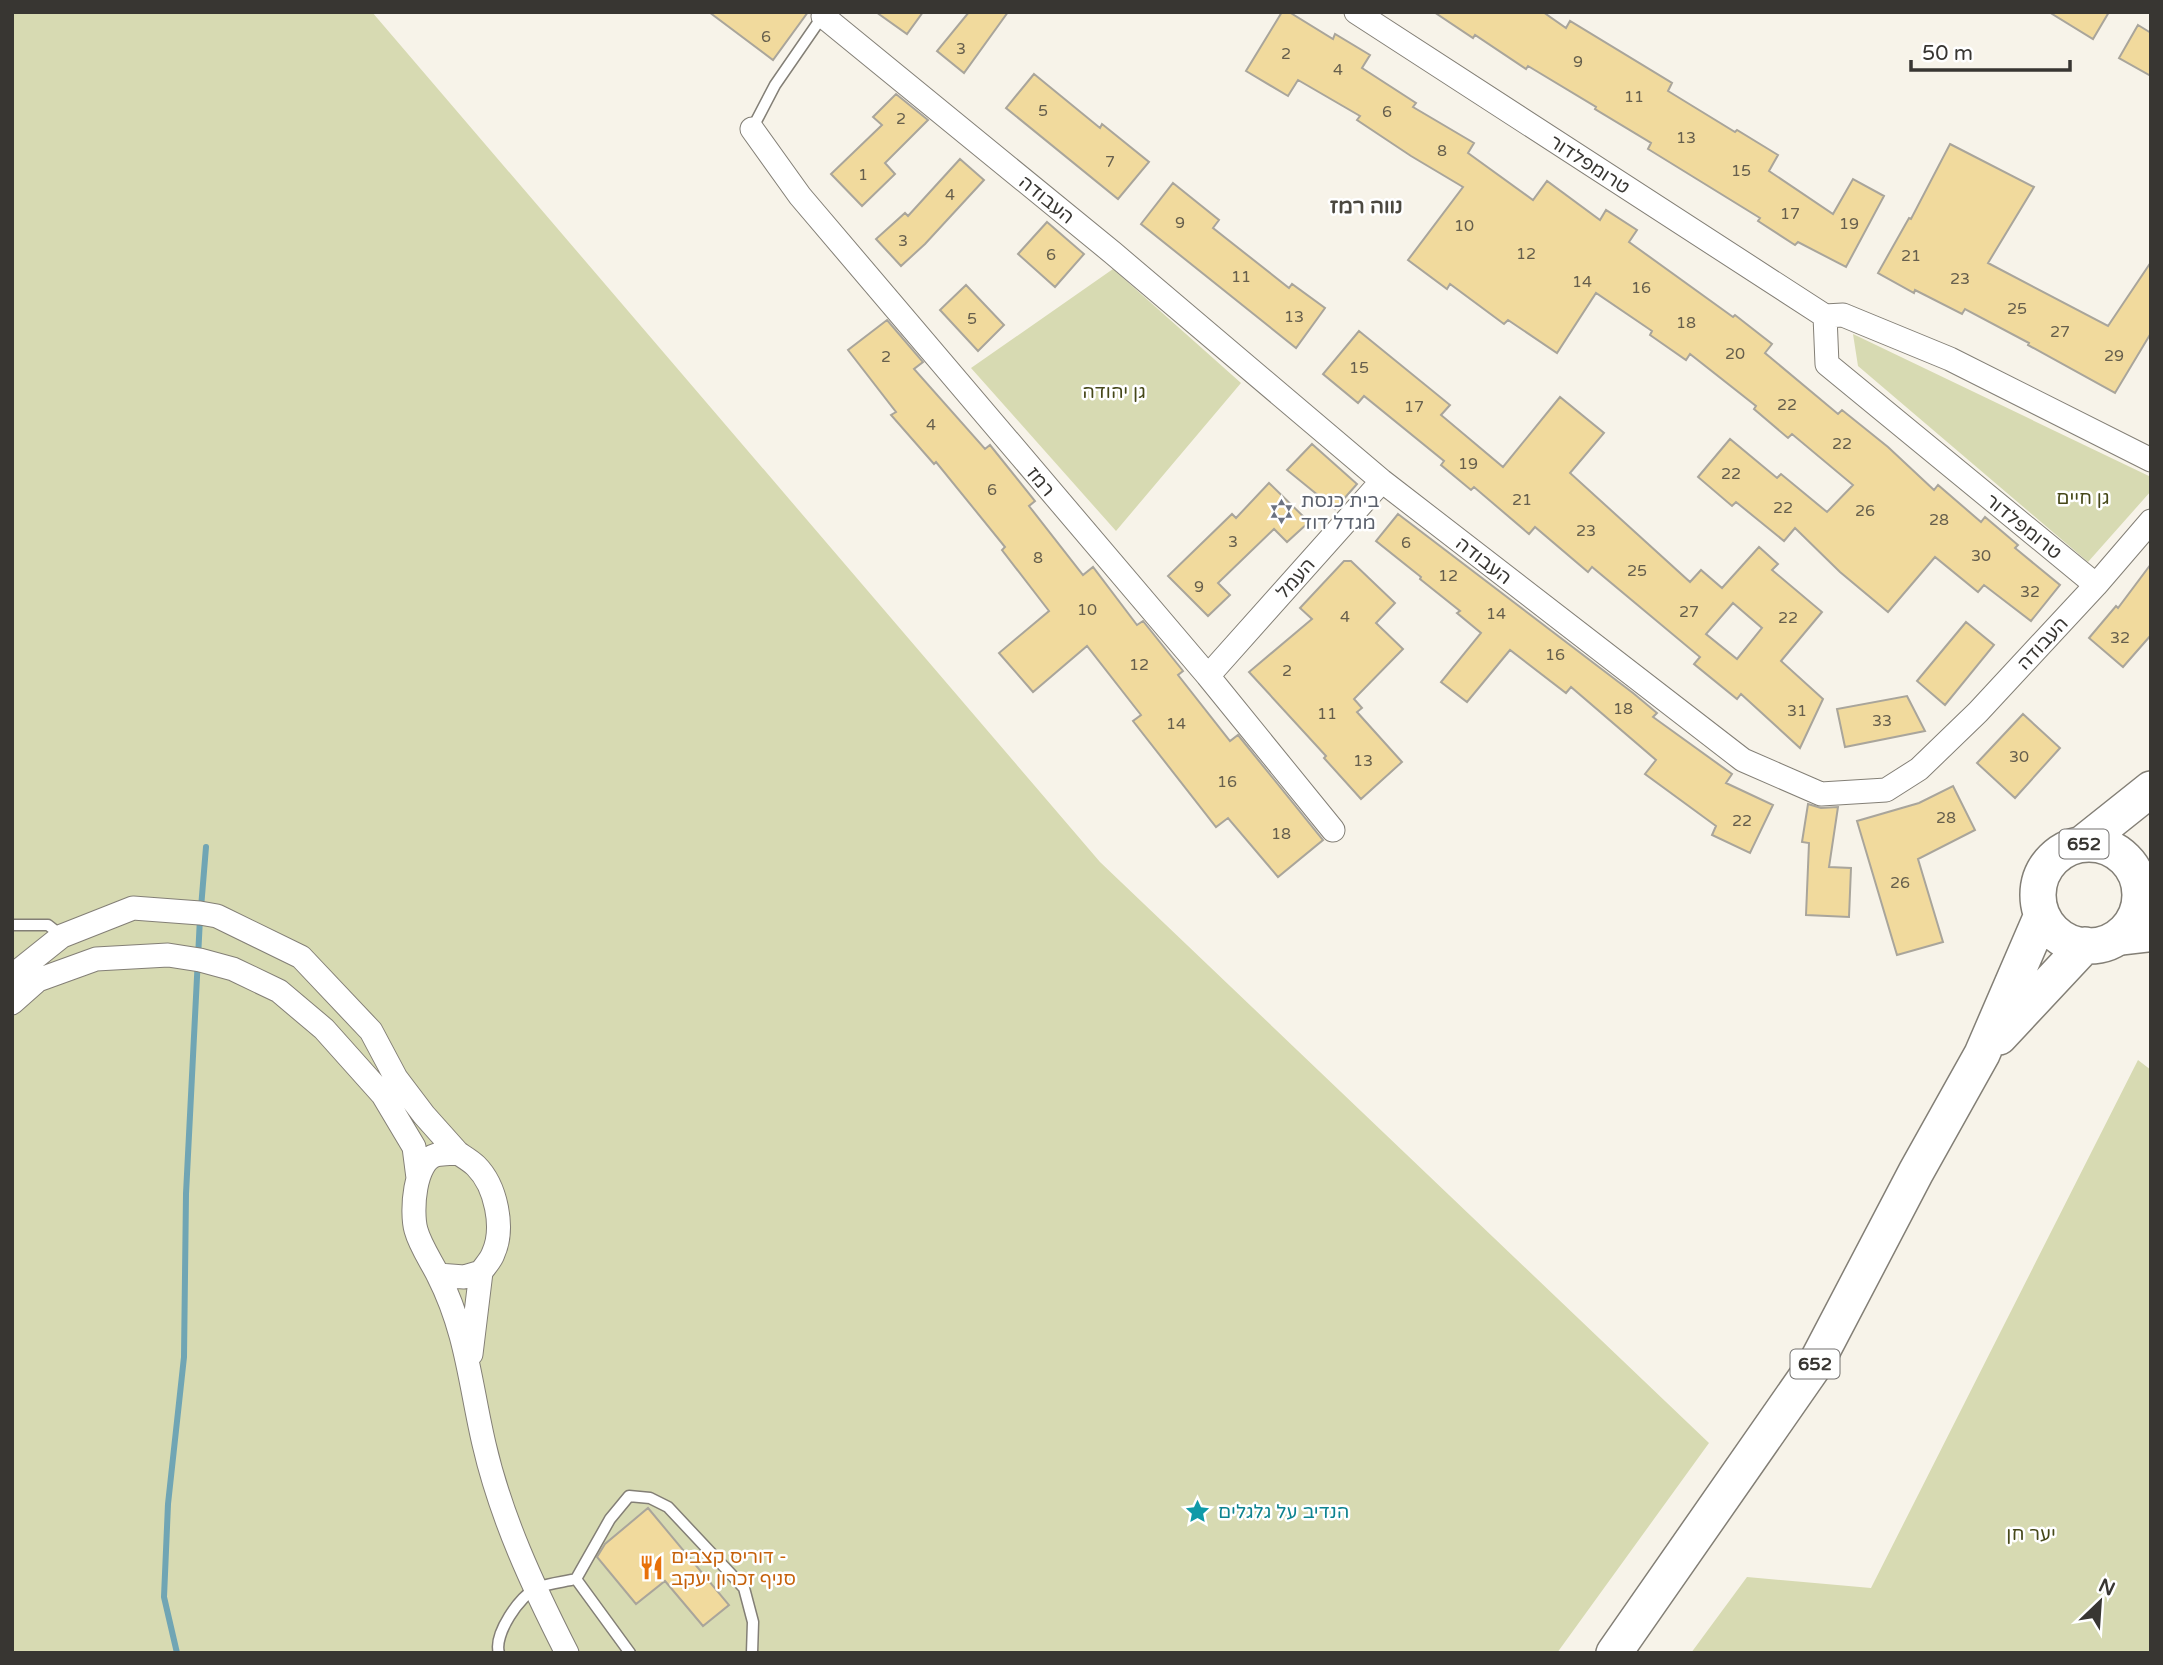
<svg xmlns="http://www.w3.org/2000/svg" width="2163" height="1665" viewBox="0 0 2163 1665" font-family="'Varela Round',Heebo,sans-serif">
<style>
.green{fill:#d7dab2}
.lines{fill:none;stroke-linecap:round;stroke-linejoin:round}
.stream{stroke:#70a5b4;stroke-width:6}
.building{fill:#f1da9d;stroke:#a9a59b;stroke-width:2;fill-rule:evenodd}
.service-casing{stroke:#837f76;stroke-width:13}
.minor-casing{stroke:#837f76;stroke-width:25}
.tertiary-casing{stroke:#837f76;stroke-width:31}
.primary-casing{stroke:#837f76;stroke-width:38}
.service{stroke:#fff;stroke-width:10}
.minor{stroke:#fff;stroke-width:23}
.tertiary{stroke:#fff;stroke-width:28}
.primary{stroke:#fff;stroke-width:35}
.labels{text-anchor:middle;stroke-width:5;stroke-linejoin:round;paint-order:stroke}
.number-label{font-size:16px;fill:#665f4d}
.shield{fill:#fff;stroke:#747270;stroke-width:2}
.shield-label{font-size:18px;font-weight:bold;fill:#383632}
.street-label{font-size:19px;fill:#383632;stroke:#fff}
.park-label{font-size:19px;fill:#464819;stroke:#fff}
.worship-label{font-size:19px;fill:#5b616d;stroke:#fff;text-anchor:start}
.culture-label{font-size:19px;fill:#0d838f;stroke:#fff;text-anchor:start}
.food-label{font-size:19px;fill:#c56008;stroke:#fff;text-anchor:start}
.neighbourhood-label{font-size:21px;font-weight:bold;fill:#4b483f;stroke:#fff}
</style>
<rect width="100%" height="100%" fill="#f7f3e9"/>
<path class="green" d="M12,12h360l728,850 609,581 -152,210h-1545z
M1113,269l128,114 -125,148 -145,-163z
M1853,334l298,143v14l-63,71 -230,-196z
M2138,1060l13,10v583h-460l56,-76 124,11z"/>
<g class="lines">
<path class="stream" d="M201,908l5,-61
M177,1653l-13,-56 4,-93 16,-147 2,-163 14,-276"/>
</g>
<path class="building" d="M709,12h99l-35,48z
M876,12h47l-16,22z
M969,12h39l-44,61 -27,-22z
M1282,12h7l44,27 2,-5 35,21 -8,13 54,35 -3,4 61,36 -6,10 65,47 14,-19 53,39 6,-10 31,20 -8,12 104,75 2,-2 37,29 -7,9 73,61 4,-4 46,37 46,43 4,-5 43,37 4,-5 33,28 -3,3 45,37 -29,36 -47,-36 -6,7 -43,-35 -47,55 -48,-40 -45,-44 -11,13 -48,-39 -4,4 -34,-29 32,-38 47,39 4,-4 46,38 26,-27 -61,-51 -4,4 -34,-29 2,-3 -66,-52 -4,6 -36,-25 2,-4 -56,-38 -39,60 -49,-33 -4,4 -54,-40 -3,5 -39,-29 55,-73 -52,-31 -54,-36 3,-4 -62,-36 -10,16 -42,-25z
M1434,12h109l23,16 4,-7 102,62 -4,8 67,41 2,-2 41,25 -9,16 64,43 20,-35 31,17 -38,71 -48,-25 -3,3 -37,-24 2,-3 -112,-69 3,-6 -56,-34 1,-2 -68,-41 -2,3 -51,-34 -2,3z
M2049,12h60l-16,27z
M2138,25l13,8v43l-32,-18z
M1034,74l66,54 2,-4 47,38 -31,37 -112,-91z
M896,94l32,26 -43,43 10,11 -33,32 -31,-32 51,-49 -9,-8z
M1950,144l84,43 -46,76 120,63 43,-64v71l-36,60 -87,-48 1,-2 -64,-34 -3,5 -47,-24 -1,3 -36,-20 31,-55 2,1z
M960,159l24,21 -59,64 -24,22 -25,-27 29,-26 3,3z
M1173,183l46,37 -6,8 76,60 3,-4 33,24 -29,40 -155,-124z
M1047,222l37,32 -29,33 -37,-33z
M966,285l38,40 -26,26 -38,-41z
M887,320l36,42 -9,7 71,80 5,-4 45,56 -6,5 54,69 10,-8 44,58 6,-4 40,50 -5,4 52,66 8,-6 85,105 -45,37 -50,-59 -12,9 -83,-106 8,-6 -54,-69 -54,46 -34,-39 50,-42 -47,-61 3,-3 -69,-85 -2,2 -43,-49 5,-3 -48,-62z
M1359,331l91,74 -9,10 62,52 57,-70 44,36 -34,40 120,109 11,-12 21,18 37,-41 19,17 -6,6 50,42 -41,49 42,38 -23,49 -59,-54 -4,5 -43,-35 6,-7 -108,-90 -4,5 -53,-45 -6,7 -55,-47 -3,3 -30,-25 3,-4 -80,-65 -6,7 -35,-29zM1733,603l29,25 -25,31 -31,-25z
M1312,444l45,40 -22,25 -48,-39z
M1269,483l40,39 -22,20 -13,-13 -56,54 12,12 -22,21 -40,-40 64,-62 4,4z
M1398,514l235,179 24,20 -4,4 79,57 -6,9 47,22 -23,48 -38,-18 4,-9 -71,-52 11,-14 -85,-73 -5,6 -56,-43 -43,52 -26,-20 40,-49 -24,-20 3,-2 -40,-32 1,-2 -45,-36z
M1344,561h7l44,42 -19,20 27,26 -49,50 8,9 -5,4 45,50 -41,37 -37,-41 2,-2 -77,-84 63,-53 -12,-11z
M2151,564v71l-28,32 -34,-29 27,-32 2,2z
M1966,622l28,23 -49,60 -28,-24z
M1907,696l18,35 -80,16 -8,-38z
M2023,714l37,34 -45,50 -38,-35z
M1953,786l22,44 -57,29 25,83 -46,13 -40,-134 62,-18z
M1808,804l13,4 17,-1 -9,60 22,1 -2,49 -43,-2 3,-72 -7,-1z
M648,1508l81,97 -26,21 -38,-45 -29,23 -39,-47 8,-13z"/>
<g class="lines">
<defs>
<path id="service" d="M752,129l23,-44 49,-71
M12,925h36l14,11
M576,1579l34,-60 19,-23 21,2 18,9 76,81 9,34 -1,31
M499,1653c-6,-18 21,-58 38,-65 12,-5 26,-6 39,-9l54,74"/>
<path id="minor" d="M1356,12l469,304 18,-1 107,44 201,101
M823,16l290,237 269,228 361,279 78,34 65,-4 33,-21 59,-57 118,-127 55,-64
M752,129l48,67 408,480 125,154
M1825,316l2,48 269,221
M1208,676l174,-195
M12,976l50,-40 71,-28 67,5 17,3 84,41 70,74 25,47 28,37 34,38
M12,1003l26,-23 58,-21 72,-4 32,5 33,9 46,22 45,38 59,66 31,52 4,31
M458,1153c6,4 13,8 18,13 20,20 29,62 17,88 -2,6 -8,12 -12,18l-17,5 -26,-2c-7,-14 -18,-30 -22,-45 -5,-18 -2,-69 20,-75 7,-2 16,-1 22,-2z
M438,1275c29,57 32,109 46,169 17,74 49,142 83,209
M471,1354l10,-82"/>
<path id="tertiary" d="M2135,916l16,-1
M2108,942l43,-5"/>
<path id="primary" d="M2082,844l69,-55
M2038 895a51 51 0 1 1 102 0a51 51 0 1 1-102 0Z
M1999,1037l86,-92
M1614,1653l202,-290 100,-191 66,-118 60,-139"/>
</defs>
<use href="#service" class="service-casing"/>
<use href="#minor" class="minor-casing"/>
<use href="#tertiary" class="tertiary-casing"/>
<use href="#primary" class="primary-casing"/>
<use href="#service" class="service"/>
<use href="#minor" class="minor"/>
<use href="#tertiary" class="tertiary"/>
<use href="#primary" class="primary"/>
</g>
<defs>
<symbol id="synagogue-bare" viewBox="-9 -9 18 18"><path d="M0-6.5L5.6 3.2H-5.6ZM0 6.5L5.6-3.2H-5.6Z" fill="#6b7280" stroke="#fff" stroke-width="2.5" paint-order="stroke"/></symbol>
<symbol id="sight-bare" viewBox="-9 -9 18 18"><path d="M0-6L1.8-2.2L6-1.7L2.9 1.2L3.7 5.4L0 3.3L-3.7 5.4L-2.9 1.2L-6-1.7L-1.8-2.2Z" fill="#0f9aa8" stroke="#fff" stroke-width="2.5" paint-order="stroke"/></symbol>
<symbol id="restaurant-bare" viewBox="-9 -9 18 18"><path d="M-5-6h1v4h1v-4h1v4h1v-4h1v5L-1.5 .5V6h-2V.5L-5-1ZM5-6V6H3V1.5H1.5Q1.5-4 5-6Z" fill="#e8710a" stroke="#fff" stroke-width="2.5" paint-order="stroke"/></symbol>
</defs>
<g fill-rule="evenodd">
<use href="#synagogue-bare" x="1264" y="494" width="35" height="35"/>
<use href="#sight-bare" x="1180" y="1494" width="35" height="35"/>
<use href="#restaurant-bare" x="634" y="1550" width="35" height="35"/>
</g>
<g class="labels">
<g class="number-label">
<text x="766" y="42">6</text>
<text x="961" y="54">3</text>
<text x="1286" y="59">2</text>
<text x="1578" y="67">9</text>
<text x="1338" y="75">4</text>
<text x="1634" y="102">11</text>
<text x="1043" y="116">5</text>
<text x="1387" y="117">6</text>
<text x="901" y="124">2</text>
<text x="1686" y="143">13</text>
<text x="1442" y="156">8</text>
<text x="1110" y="167">7</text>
<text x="1741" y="176">15</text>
<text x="863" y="180">1</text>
<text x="950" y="200">4</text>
<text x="1790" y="219">17</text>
<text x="1180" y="228">9</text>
<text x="1849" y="229">19</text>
<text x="1464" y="231">10</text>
<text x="903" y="246">3</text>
<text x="1526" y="259">12</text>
<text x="1051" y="260">6</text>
<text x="1911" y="261">21</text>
<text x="1241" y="282">11</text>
<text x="1960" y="284">23</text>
<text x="1582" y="287">14</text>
<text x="1641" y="293">16</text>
<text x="2017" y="314">25</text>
<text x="1294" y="322">13</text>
<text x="972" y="324">5</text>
<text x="1686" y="328">18</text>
<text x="2060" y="337">27</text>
<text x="1735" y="359">20</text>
<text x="2114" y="361">29</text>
<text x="886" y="362">2</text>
<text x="1359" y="373">15</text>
<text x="1787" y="410">22</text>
<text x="1414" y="412">17</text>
<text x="931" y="430">4</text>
<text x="1842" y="449">22</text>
<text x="1468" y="469">19</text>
<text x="1731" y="479">22</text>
<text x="992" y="495">6</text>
<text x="1522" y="505">21</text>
<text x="1783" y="513">22</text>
<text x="1865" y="516">26</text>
<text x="1939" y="525">28</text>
<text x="1586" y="536">23</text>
<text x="1233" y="547">3</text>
<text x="1406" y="548">6</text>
<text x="1981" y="561">30</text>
<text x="1038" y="563">8</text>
<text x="1637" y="576">25</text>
<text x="1448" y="581">12</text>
<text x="1199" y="592">9</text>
<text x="2030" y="597">32</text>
<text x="1087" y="615">10</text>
<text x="1689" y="617">27</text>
<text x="1496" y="619">14</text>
<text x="1345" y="622">4</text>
<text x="1788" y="623">22</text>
<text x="2120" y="643">32</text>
<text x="1555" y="660">16</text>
<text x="1139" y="670">12</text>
<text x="1287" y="676">2</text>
<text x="1623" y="714">18</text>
<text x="1797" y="716">31</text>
<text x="1327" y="719">11</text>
<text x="1882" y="726">33</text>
<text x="1176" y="729">14</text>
<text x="2019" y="762">30</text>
<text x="1363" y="766">13</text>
<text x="1227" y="787">16</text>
<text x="1946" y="823">28</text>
<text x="1742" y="826">22</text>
<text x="1281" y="839">18</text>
<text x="1900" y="888">26</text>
</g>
<g class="shield">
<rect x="2059.5" y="829.5" width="49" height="29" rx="5"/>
<rect x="1790.5" y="1349.5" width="49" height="29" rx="5"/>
</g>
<g class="shield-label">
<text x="2084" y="850">652</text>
<text x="1815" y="1370">652</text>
</g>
<g class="street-label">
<text transform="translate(1590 164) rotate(33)" y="7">טרומפלדור</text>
<text transform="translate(1047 199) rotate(39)" y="7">העבודה</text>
<text transform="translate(1041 481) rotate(50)" y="7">רמז</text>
<text transform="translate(2024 526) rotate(39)" y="7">טרומפלדור</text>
<text transform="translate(1484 560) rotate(38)" y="7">העבודה</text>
<text transform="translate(1295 578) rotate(-48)" y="7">העמל</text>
<text transform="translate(2042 643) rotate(-47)" y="7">העבודה</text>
</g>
<g class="park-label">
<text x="1114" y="398">גן יהודה</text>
<text x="2083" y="504">גן חיים</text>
<text x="2031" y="1540">יער חן</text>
</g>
<g class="worship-label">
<text x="1301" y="507">בית כנסת<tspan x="1301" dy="22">מגדל דוד</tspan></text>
</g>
<g class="culture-label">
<text x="1218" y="1518">הנדיב על גלגלים</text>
</g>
<g class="food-label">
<text x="671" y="1563">דוריס קצבים -<tspan x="671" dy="22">סניף זכרון יעקב</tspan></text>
</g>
<g class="neighbourhood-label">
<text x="1366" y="213">נווה רמז</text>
</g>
</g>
<rect width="2163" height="1665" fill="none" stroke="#383632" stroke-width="28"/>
<g transform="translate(2100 1602) rotate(25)" stroke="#ffffff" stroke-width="5" paint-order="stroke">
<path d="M0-5L12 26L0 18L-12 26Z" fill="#383632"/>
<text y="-10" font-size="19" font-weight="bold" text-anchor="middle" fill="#383632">N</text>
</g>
<path d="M1911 60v10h159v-10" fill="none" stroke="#383632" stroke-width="3.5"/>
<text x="1922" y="60" font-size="21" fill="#383632" stroke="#ffffff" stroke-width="5" paint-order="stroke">50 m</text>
</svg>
